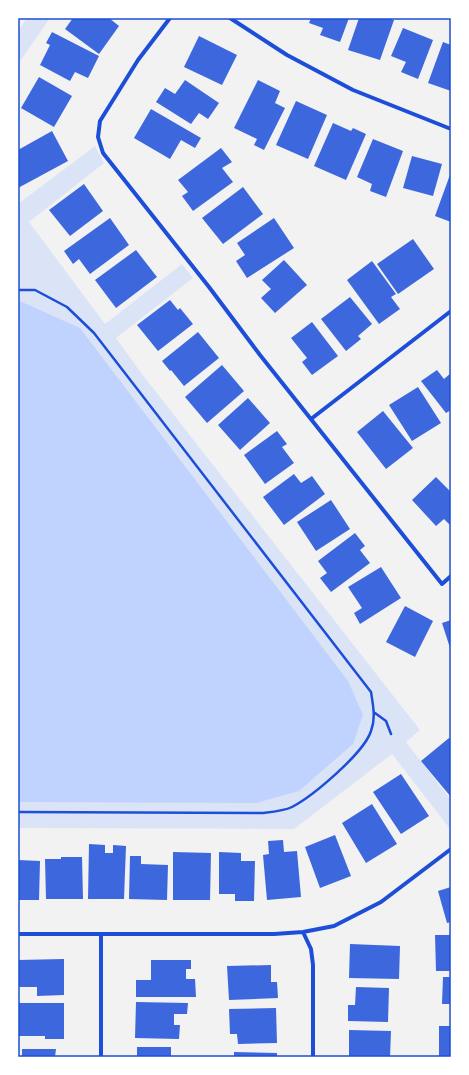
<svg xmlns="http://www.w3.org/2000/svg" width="469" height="1075" viewBox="0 0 469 1075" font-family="'Noto Serif',serif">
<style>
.green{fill:#dbe4f7}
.water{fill:#bfd3fe}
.building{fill:#3d67dc}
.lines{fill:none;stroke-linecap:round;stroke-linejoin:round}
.path{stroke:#1d4ed8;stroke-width:2.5}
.minor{stroke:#1d4ed8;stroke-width:4}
.neatline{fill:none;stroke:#1d4ed8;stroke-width:1.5}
</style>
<rect width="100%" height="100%" fill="#f2f2f2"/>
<path class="green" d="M27,18h23l-32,46v-33z
M95,146l9,17 -75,59 76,102 77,-60 11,14 -77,60 26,36 278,356 -14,12 45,58v30l-59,-76 -98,75 -276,-1v-624z"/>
<path class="water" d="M18,302h4l58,26 268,353 15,34 -10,29 -54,47 -43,12 -238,-1z"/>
<path class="building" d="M73,18h36l10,8 -20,28 -34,-25z
M311,18h38l-9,24 -20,-7 3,-7 -14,-5z
M359,18h29l6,2 -14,40 -32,-10z
M403,28l30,12 -15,39 -17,-7 5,-10 -15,-6z
M52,32l47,24 -11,22 -13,-6 -5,9 -30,-16 10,-20 -4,-2z
M199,36l38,19 -15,30 -38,-18z
M443,42l8,3v46l-23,-8z
M39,77l33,19 -18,31 -33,-19z
M185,80l34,23 -11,16 -9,-6 -8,11 -35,-22 9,-14 10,6z
M258,80l22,11 -5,12 10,5 -21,42 -10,-5 3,-6 -23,-11z
M296,101l31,14 -19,44 -32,-14z
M151,109l50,29 -6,10 -14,-8 -11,19 -36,-21z
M333,123l18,8 2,-3 13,6 -20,46 -32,-14z
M52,131l16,30 -50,27v-38z
M373,139l30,12 -17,46 -16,-6 2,-7 -15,-7z
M221,148l11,14 -10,6 11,14 -40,29 -11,-15 6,-4 -10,-12z
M412,156l30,8 -9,32 -30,-8z
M451,172v50l-16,-6z
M84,184l19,27 -33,25 -21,-26z
M243,187l20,27 -40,30 -21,-26z
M110,218l19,27 -39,29 -11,-15 -6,5 -9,-13z
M274,218l20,30 -47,30 -11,-17 9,-6 -8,-12z
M413,239l21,30 -36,25 -21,-30z
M136,250l21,27 -41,31 -21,-28z
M284,260l23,25 -32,28 -14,-15 10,-9 -9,-9z
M372,261l24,33 -5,3 9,12 -21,15 -32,-44z
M350,297l22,27 -14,12 3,3 -15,12 -25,-32z
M170,300l8,10 2,-2 13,16 -35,27 -21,-26z
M312,322l26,34 -26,19 -10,-13 5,-4 -16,-20z
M198,332l21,26 -35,28 -13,-16 -1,1 -8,-10z
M222,365l22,26 -37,32 -22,-26z
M437,370l7,9 7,-6v37l-5,3 -25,-32z
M418,387l23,36 -29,18 -23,-36z
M248,398l22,25 -30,27 -22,-25z
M383,411l30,37 -27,21 -29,-37z
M277,431l10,13 -5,3 12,16 -29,21 -21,-29z
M294,474l7,9 11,-7 13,18 -41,31 -21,-28z
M436,477l15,15v34l-7,-7 -8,7 -24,-26z
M331,500l19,29 -34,22 -19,-29z
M355,533l10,13 -5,4 10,13 -39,29 -11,-14 7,-5 -9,-12z
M381,567l20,31 -41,26 -6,-11 8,-5 -14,-21z
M405,606l28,15 -18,36 -29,-15z
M451,620v31l-9,-28z
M449,738l2,3v56l-30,-36z
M401,774l28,42 -28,18 -28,-42z
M372,804l25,40 -31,19 -24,-40z
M335,835l16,41 -31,12 -15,-41z
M283,840l1,12 13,-1 4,46 -34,3 -4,-45 6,-1 -1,-13z
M89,844l16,1v8h8v-8l13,1 -2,53h-36z
M173,852l38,1 -1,47h-37z
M219,852l22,1v8h14l-1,40h-19v-7h-16z
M130,856h11v8l27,1 -1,35 -38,-1z
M61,857h21l1,42h-37l-1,-40h16z
M18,860l22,1 -1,39h-21z
M451,887v35l-4,1 -9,-32z
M435,935h16v36h-15z
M350,944l50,2 -1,33 -50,-1z
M64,959v36l-27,1v-9h-19v-27z
M151,960h40v9h-5v10h9l1,18h-60v-17h15z
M271,965v17h6l1,16 -49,2 -2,-34z
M443,977h8v27h-9z
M356,987l33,1 -1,34 -40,-1v-16h7z
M136,1002l52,1 -1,11h-13v11h6l-1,14 -44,-1z
M18,1003h46v36h-19v-3h-27z
M276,1008l1,35 -39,1 -1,-10h-7l-1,-25z
M439,1026h12v30h-12z
M349,1030l42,1 -1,26h-41z
M137,1047h34v10h-34z
M22,1049h34l-1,8h-33z
M234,1052l43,1v4h-43z"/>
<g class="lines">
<path class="path" d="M18,290h17l32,17 27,26 277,359c2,13 5,26 0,39 -7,22 -58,65 -79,76 -8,4 -21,5 -30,6l-244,-1
M375,713l11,8 5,13"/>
<path class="minor" d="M170,18l-32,42 -38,61 -2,16 5,16 106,134 51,68 182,229 9,-8
M230,18l57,37 66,35 98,39
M311,419l140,-108
M303,932l8,17 2,16v92
M18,934h256l29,-2 31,-6 47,-24 70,-53
M101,934v123"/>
</g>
<rect width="469" height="1075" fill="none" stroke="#ffffff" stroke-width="38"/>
<rect x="19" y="19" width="431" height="1037" class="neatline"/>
</svg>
